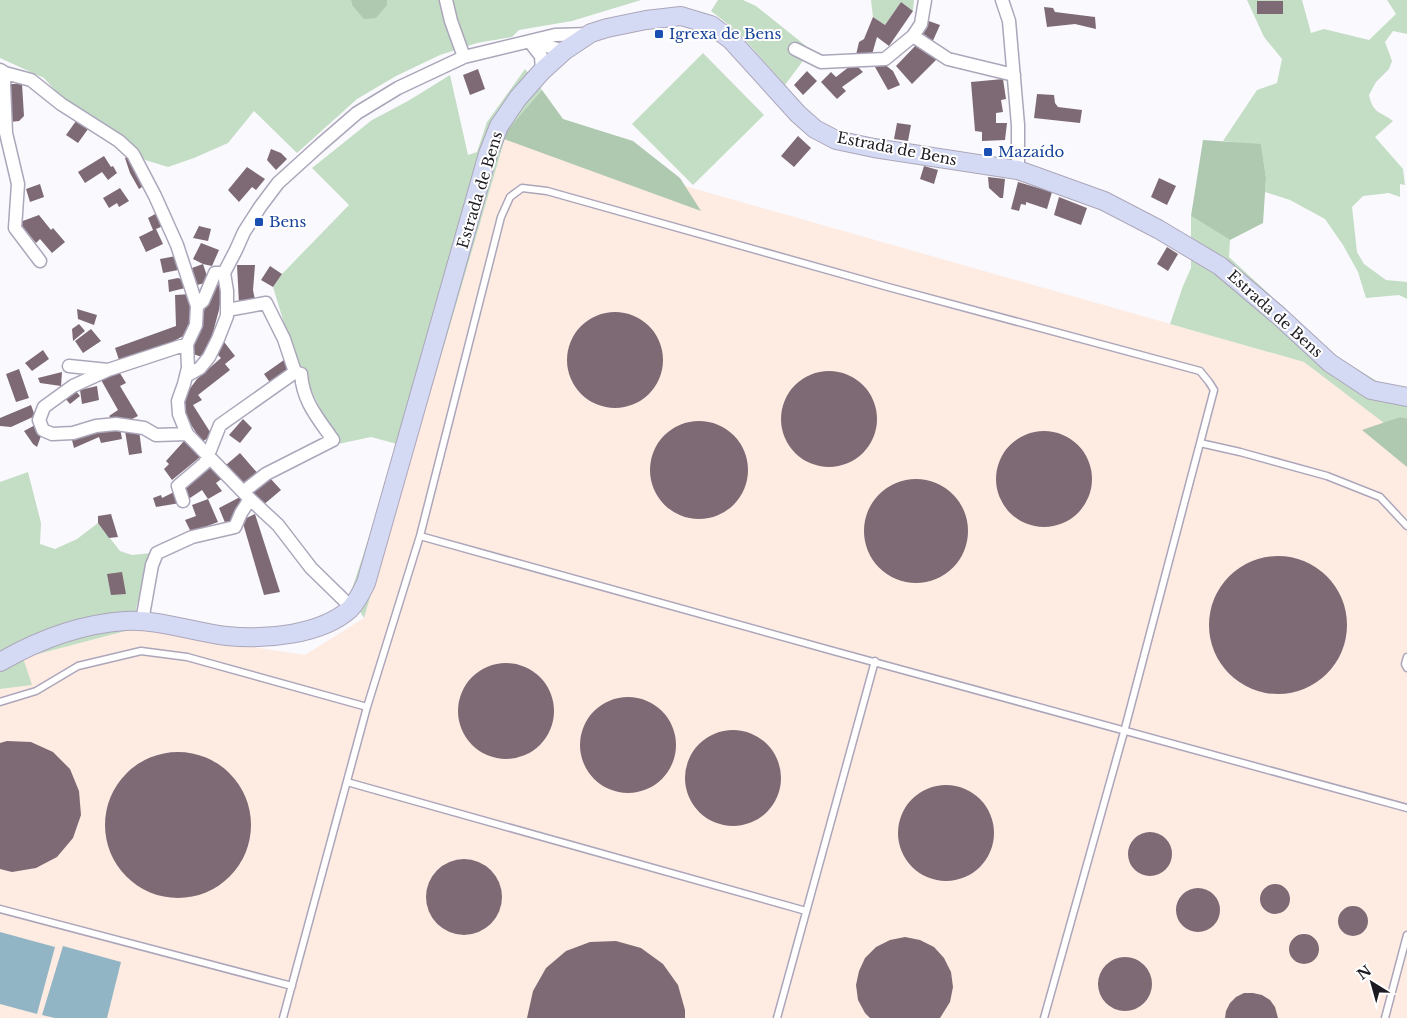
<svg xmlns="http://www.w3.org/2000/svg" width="1407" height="1018" viewBox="0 0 1407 1018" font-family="'Libre Baskerville',serif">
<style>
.industrial{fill:#feebe2}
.green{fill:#c4ddc5}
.forest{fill:#aec9af}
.water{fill:#91b5c5}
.building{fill:#7e6a75}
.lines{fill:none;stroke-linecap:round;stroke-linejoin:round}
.lane-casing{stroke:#aca6ba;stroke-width:9}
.street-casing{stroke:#aca6ba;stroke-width:15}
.secondary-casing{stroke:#aca6ba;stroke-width:20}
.lane{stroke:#fff;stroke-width:6}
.street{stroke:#fff;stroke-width:12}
.secondary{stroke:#d5daf4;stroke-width:18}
.transit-dot{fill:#1a4fb4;stroke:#fff;stroke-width:2}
.labels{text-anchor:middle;stroke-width:4;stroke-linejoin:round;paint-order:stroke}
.transit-label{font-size:15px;fill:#164399;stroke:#fff;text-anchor:start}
.street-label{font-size:15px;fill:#1d1a22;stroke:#fff}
</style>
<rect width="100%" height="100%" fill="#faf9fd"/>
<path class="industrial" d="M506,135l798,227 79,60 24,34v562h-1407v-329l31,-4 -8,-27 110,-29 172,26 59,-37z"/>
<path class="green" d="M0,0h351l1,5h35v-5h254l-69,21 -53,9 -7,7 -35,6 -37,12 -44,21 -39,23 -60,54 -43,-42 -26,32 -34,15 -26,9 -23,-7 -36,-34 -50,-31 -15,-17 -44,-20z
M718,0h25l13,6 55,44 -26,35 -46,-52 -28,-22z
M871,0h43l-1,11 -12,-9 -16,23 -12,-8z
M1247,0h55l9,33 13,-4 45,11 27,-26 -9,-14h20v34l-14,-3 -8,11 7,19 -3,8 -13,13 -7,13c4,19 11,16 24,26l-18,16 28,32 2,16 -5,-1v13l-11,-4 -26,3 -11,11 5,45 7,12 22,16 21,2v17l-8,-4 -33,3 -8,-26 -15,-27 -18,-26 -35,-19 -25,-8 1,-14 -5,-33 -38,-4 34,-51 20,-7 5,-24 -18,-22z
M703,53l61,62 -71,70 -61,-61z
M525,69l17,21 -36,45 -142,483 -14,-23 32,-97 15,-54 -26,-7 -33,7 -44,-88 -21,-69 9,-13 67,-69 -37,-37 60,-48 36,-19 42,-26 18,80 9,-3 10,-30z
M1191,216l39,24 -1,17 107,99 44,27 27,7v28l-7,-1 -16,6 -80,-61 -134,-38 13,-38 8,-18z
M28,472l13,51 -1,21 15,5 22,-10 21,-16 22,28 12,4 19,-2 -6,29 -8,22 -4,25 -110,29 9,27 -32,4v-207z"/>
<path class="forest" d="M351,0h36v5l-11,13 -12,1 -12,-14z
M542,90l21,29 70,22 47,37 21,33 -200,-73z
M1203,140l58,4 5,34 -3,45 -33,17 -39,-24z
M1400,417l7,1v49l-45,-37z"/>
<path class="water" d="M0,932l55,15 -18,67 -37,-10z
M63,946l58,16 -14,56h-52l-13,-3z"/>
<path class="building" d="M1257,1h26v13h-26z
M901,2l12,9 -24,35 -12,-9 -6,21 -15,-3 3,-13 5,-3 9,-22 12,8z
M1044,7l9,1 2,4 40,5 1,12 -21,-5 -28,3z
M926,20l14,5 -9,20 -4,-6v-3l-6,-3z
M918,43l21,14 -27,27 -16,-18z
M854,63l9,9 -21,15 4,4 -9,8 -16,-17 10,-10 5,5z
M884,64l9,7 7,14 -12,5 -13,-23z
M478,69l7,20 -15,6 -7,-20z
M807,71l10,10 -14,14 -9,-10z
M1003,79l3,20 -5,1 2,12 -7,1v10h11l-2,17 -23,1v-9l-7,-1 -4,-49z
M8,84h14l2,32 -5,5 -9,1z
M1037,94l17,1 1,8 3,4 24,3 -2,13 -46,-5z
M76,121l12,8 -10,14 -12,-8z
M897,123l14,2 -3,16 -14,-2z
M798,136l13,12 -17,19 -13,-11z
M271,149l10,4 6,6 -11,11 -9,-10z
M104,156l7,11 2,-1 4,7 -9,7 -6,-8 -17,11 -7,-11z
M129,156l16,29 -6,4 -9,-16 -5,-15z
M924,166l14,4 -4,14 -14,-5z
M247,167l18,12 -9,11 -4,-3 -13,15 -11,-12z
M988,177l17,2 -2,19h-3l-11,-10z
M1159,178l17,8 -9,19 -16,-8z
M1018,182l34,10 -5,17 -21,-7v3l-5,-1 -2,7 -8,-2z
M40,184l4,13 -14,5 -4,-13z
M120,188l9,13 -10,6 -2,-4 -8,5 -6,-10z
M1059,197l28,11 -6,17 -27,-10z
M157,213l6,13 -7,3 7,15 -17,8 -7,-15 14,-7 -5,-12z
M39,215l12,15 2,-2 12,14 -13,11 -12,-14 -4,4 -10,-12 -3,3 -3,-12z
M199,226l12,3 -3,12 -15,-3z
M201,243l18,7 -7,16 -9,-2 -10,-5z
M1167,247l11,7 -10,17 -11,-7z
M176,256l2,14 -15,3 -3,-14z
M203,264l4,12 -2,7 -8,2 -5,-17z
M237,265h18l-2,25 2,10 -16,4z
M270,266l12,8 -9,13 -12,-7z
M219,277l3,14 -3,19 -10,37 -7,10 -12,-4 6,-12 16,-60z
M178,278l5,2 2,8 -16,4 -1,-12z
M191,294l2,18 -4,21 -19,10 -51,17 -4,-12 61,-22 -1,-31z
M77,309l20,6 -3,10 -16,-6z
M567 360a48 48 0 1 1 96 0a48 48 0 1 1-96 0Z
M79,324l6,7 -12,10 -1,-12z
M91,329l10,12 -18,12 -8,-12z
M221,338l14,18 -10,8 5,6 -32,25 4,5 -9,5 19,30 -10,7 -19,-30v-14l14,-19 24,-21 -6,-6z
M43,350l6,9 -17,12 -7,-8z
M284,360l7,10 -20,14 -7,-10z
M19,369l10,29 -13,4 -10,-28z
M118,370l8,13 -6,3 18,30 -12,6 -11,-1 -6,-5 9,-6 -18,-32z
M781 419a48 48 0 1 1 96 0a48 48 0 1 1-96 0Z
M62,372l-1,14 -21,-3 -2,-5z
M97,386l2,14 -17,4 -2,-14z
M74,389l6,7 -10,8 -6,-7z
M31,405l4,11 -24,11 -11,-1v-8z
M243,419l9,9 -12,15 -11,-8z
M650 470a49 49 0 1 1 98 0a49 49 0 1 1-98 0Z
M37,424l5,9 -5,14 -4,-3 -9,-13z
M120,428l2,11 -21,4 -2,-6 -25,11 -3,-12z
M139,430l3,23 -13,2 -4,-24z
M996 479a48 48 0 1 1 96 0a48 48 0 1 1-96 0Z
M184,441l16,16 -28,23 -8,-11 5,-5 -3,-3z
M240,453l20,23 -14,12 -20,-23z
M215,464l9,13 -8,6 6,8 -14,8 -6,-9 -15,10 -5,-10z
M270,478l11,12 -19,16 -12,-15z
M864 531a52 52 0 1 1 104 0a52 52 0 1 1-104 0Z
M174,492l6,11 -24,4 -3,-9 8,-3 1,3z
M242,496l2,4 -7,16 -11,9 -7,-17z
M208,499l10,23 -27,10 -6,-12 11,-4 -4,-11z
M111,514l7,23 -9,1 -11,-15v-7z
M255,514l25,78 -16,3 -22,-75z
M1209 625a69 69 0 1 1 138 0a69 69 0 1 1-138 0Z
M122,572l4,22 -15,1 -4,-21z
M458 711a48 48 0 1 1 96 0a48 48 0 1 1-96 0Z
M580 745a48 48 0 1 1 96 0a48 48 0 1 1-96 0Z
M685 778a48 48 0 1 1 96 0a48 48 0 1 1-96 0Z
M7,741l24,1 22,10 17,17 9,22 2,24 -8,23 -16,19 -21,11 -24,4 -12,-3v-126z
M105 825a73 73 0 1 1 146 0a73 73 0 1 1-146 0Z
M898 833a48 48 0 1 1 96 0a48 48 0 1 1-96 0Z
M1128 854a22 22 0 1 1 44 0a22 22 0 1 1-44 0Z
M426 897a38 38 0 1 1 76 0a38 38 0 1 1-76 0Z
M1260 899a15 15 0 1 1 30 0a15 15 0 1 1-30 0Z
M1176 910a22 22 0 1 1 44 0a22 22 0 1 1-44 0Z
M1338 921a15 15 0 1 1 30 0a15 15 0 1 1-30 0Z
M1289 949a15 15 0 1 1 30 0a15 15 0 1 1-30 0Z
M905,937l15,3 14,7 10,11 7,14 2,15 -3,15 -10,16h-70l-5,-5 -7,-13 -2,-15 3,-14 6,-13 11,-11 14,-7z
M616,941l25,7 22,16 15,21 7,25v8h-158l6,-27 13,-23 20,-17 24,-9z
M1098 984a27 27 0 1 1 54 0a27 27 0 1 1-54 0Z
M1244,993h9l9,2 8,5 5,7 3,11h-53l1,-7 4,-8 6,-6z"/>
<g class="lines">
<defs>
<path id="lane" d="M1200,443l40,9 87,24 53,21 27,29
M420,536c329,91 657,184 987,272
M1407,657l-2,7 2,4
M0,702l36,-11 42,-25 63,-15 46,6 180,50
M347,782l459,129
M0,909l292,77
M283,1018l84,-311 53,-171 81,-319 9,-20 12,-9 25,3 341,96 312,84 9,11 5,8 -90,342 -80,286
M777,1018l98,-357
M1385,1018l22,-83"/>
<path id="street" d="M446,0l5,21 13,36
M1002,0l7,21 9,104v45
M913,36l35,23 66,16
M530,42l11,14 1,15
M533,42l31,9
M795,49l26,13 64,-3 28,-23 8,-12 4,-24
M0,70l5,3 26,7 30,24 58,37 14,13 22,42 22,49 20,61 -1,19 -9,19 1,24 -4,16 -6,17 1,13 8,20 63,65 28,26 33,43 41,40
M5,73l-1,12 2,48 12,51 -3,44 25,33
M197,306l6,-5 12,-28h9
M187,344l-79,26 -35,16 -29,21 -5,13 4,10 9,4 21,-1 23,-7 20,-2 28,4 12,7 31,-1
M69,366l39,4
M186,376l14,-8 9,-11 9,-18 9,-23v-25l-3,-18 12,-23 8,-18 16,-25 18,-24 42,-38 37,-32 41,-25 66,-31 91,-22 34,-1
M243,492l23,-18 67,-34c-15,-22 -30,-38 -32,-66l-6,-2
M183,501l-5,-15 27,-23 15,-38 75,-53 -11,-33 -18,-36 -39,7
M142,621l10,-56 5,-12 35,-16 43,-10 6,-14 9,-14"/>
<path id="secondary" d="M0,662c38,-22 81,-38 125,-41 34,-2 68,11 102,15 38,4 94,-1 123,-27 7,-7 12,-18 16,-26l122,-429 11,-28 19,-28 24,-27 22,-20 27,-18 16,-5 39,-8 35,-4 30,9 20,15 67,74 17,15 21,11 38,8 144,22 86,31 54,28 62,37 58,49 52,48 41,27 36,7"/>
</defs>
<use href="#lane" class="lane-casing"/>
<use href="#street" class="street-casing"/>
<use href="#secondary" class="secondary-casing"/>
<use href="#lane" class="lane"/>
<use href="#street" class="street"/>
<use href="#secondary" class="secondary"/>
</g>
<g class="transit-dot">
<rect x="654" y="29" width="10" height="10" rx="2.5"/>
<rect x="983" y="147" width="10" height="10" rx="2.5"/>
<rect x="254" y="217" width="10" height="10" rx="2.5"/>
</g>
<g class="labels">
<g class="transit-label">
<text x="669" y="39">Igrexa de Bens</text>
<text x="998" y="157">Mazaído</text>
<text x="269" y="227">Bens</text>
</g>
<g class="street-label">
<text transform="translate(897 149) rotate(11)" y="5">Estrada de Bens</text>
<text transform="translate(480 190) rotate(-73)" y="5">Estrada de Bens</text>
<text transform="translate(1275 314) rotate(42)" y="5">Estrada de Bens</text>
</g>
</g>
<g transform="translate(1372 983) rotate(323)" stroke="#ffffff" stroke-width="4" paint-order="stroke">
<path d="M0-4L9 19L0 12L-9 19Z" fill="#1d1a22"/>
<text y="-8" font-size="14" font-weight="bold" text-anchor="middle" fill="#1d1a22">N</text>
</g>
</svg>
